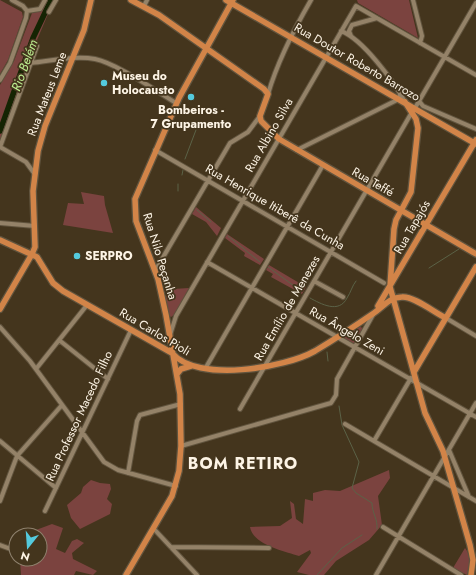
<svg xmlns="http://www.w3.org/2000/svg" width="476" height="575" viewBox="0 0 476 575" font-family="Jost,sans-serif">
<style>
.green{fill:#7b433f}
.lines{fill:none;stroke-linecap:round;stroke-linejoin:round}
.stream{stroke:#5b6247;stroke-width:1}
.river{stroke:#152403;stroke-width:5.5}
.minor-casing{stroke:#61543e;stroke-width:6}
.major-casing{stroke:#61543e;stroke-width:8}
.minor{stroke:#948268;stroke-width:4}
.major{stroke:#d28448;stroke-width:5.5}
.poi-dot{fill:#54cadd;stroke:#44351d;stroke-width:1.5}
.labels{text-anchor:middle;stroke-width:3.5;stroke-linejoin:round;paint-order:stroke}
.street-label{font-size:12px;fill:#fdf4e5;stroke:#44351d}
.poi-label{font-size:12px;font-weight:bold;fill:#fdf4e5;stroke:#44351d;text-anchor:start}
.water-label{font-size:13px;font-style:italic;fill:#bded90;stroke:#44351d}
.district-label{font-size:16px;font-weight:bold;letter-spacing:1px;fill:#fdf4e5;stroke:#44351d}
</style>
<rect width="100%" height="100%" fill="#44351d"/>
<path class="green" d="M0,0l22,12 1,5 -15,43 -8,14z
M47,0h7l-17,40 1,2 -9,19 -29,82v-58l14,-24 18,-48 9,-2z
M357,0h52l9,38 -60,-35z
M81,192l23,4 1,9 8,28 -50,-8 5,-22 16,1z
M196,207l25,21 -4,8 -11,-14 -14,-8z
M227,234l37,25 -4,6 -16,-9 1,-3 -20,-15z
M269,265l37,22 -4,7 -31,-17 2,-3 -7,-4z
M189,288l-15,27 -3,2 -3,-2 -3,-19h4l4,-7z
M359,326l5,3 -10,16 -12,-7z
M389,470l1,8 -12,18 4,29 -13,15 -33,21 -12,14h-15l-12,-3 14,-19 -1,-3 -11,6c-15,-5 -46,-11 -49,-29l30,-1 12,-8 -2,-17 4,3 2,15 7,5 2,-25 8,2v-8l12,-3 15,1z
M91,480l9,3 10,1 1,5 -4,10 5,5 -2,10 -30,15 -9,-11 -4,-13 14,-12 2,-6z
M52,524l11,4 -7,21 9,4 7,-12 5,-2 7,4 -12,10 1,6 24,12 -4,4 -17,-4 -2,4h-53l-1,-16h20v-24h-13l1,-2z
M465,548c6,7 6,18 2,27l-14,-7z"/>
<g class="lines">
<path class="stream" d="M185,159l14,-37
M182,175l1,-5
M178,191v-7
M197,210l14,12
M228,236l32,26
M268,267l33,24
M429,268l30,-19
M310,298c11,6 29,16 37,0 4,-6 5,-12 9,-17
M327,352l1,9
M339,406l3,19 17,37 -7,26 4,5 16,10c0,10 6,16 5,26
M317,575l25,-27 20,-13"/>
<path class="river" d="M0,131l33,-93 18,-38"/>
<defs>
<path id="minor" d="M12,0l11,6 4,5
M413,0l9,36 -2,7
M144,6l3,-6
M356,6l120,69
M27,11l13,-2 5,-9
M49,12l7,-12
M341,31c22,8 53,51 64,71
M351,36l-2,-5 3,-6 25,-7
M31,63c20,-2 44,-8 64,-4 21,4 61,32 81,44
M0,80l10,-17 16,-45 1,-7
M268,94c10,-34 25,-63 43,-94
M419,101l4,5 53,23
M415,108l61,-105
M0,147l37,-101
M0,147l26,15 8,11
M155,150l229,133
M297,150l102,-51 1,-5
M0,223l35,3
M207,262l269,155
M155,271l75,-128 18,-11 12,-16
M314,281l29,16
M446,318l30,18
M0,327l30,34 74,101 14,8 58,16
M170,335l6,-19 180,-310
M59,340l49,39
M36,369l51,-64
M205,369l118,-204
M240,409l172,-297
M345,424l131,77
M0,441l56,47
M374,441l37,-63
M181,446l150,-43 5,-8 1,-16 37,-66
M449,450l20,47
M128,473l9,-52 3,-6 41,-11
M0,501l17,-45 45,-51
M45,511l86,-181
M383,527l78,48
M154,529l43,46
M0,545l16,6
M171,547l98,1
M376,575l100,-172"/>
<path id="major" d="M131,0l28,15 105,74 4,5 -8,22 1,5 18,18 197,115
M226,0l250,144
M405,102l11,17 2,9 -7,64 -15,28 -2,9 -4,58 35,126 18,38 27,94 3,15 -2,15
M0,240l37,17 16,26 10,8 109,62c25,30 113,15 143,-2 20,-12 40,-25 59,-38 9,-6 16,-16 28,-16 12,-1 33,16 44,21
M378,306l98,-166
M0,309l32,-55 3,-7 -2,-56 5,-40 7,-25 39,-96 7,-30
M414,372l62,-105
M177,374l4,-5 10,-3
M126,575l46,-79 7,-25 2,-25 -1,-52 -14,-79 -8,-36 -22,-58 -1,-22 44,-101 54,-98"/>
</defs>
<use href="#minor" class="minor-casing"/>
<use href="#major" class="major-casing"/>
<use href="#minor" class="minor"/>
<use href="#major" class="major"/>
</g>
<g class="poi-dot">
<circle cx="104" cy="83" r="4"/>
<circle cx="191" cy="97" r="4"/>
<circle cx="77" cy="256" r="4"/>
</g>
<g class="labels">
<g class="street-label">
<text transform="translate(357 62) rotate(30)" y="4">Rua Doutor Roberto Barrozo</text>
<text transform="translate(47 94) rotate(-69)" y="4">Rua Mateus Leme</text>
<text transform="translate(269 135) rotate(-60)" y="4">Rua Albino Silva</text>
<text transform="translate(373 182) rotate(30)" y="4">Rua Teffé</text>
<text transform="translate(275 207) rotate(30)" y="4">Rua Henrique Itiberê da Cunha</text>
<text transform="translate(412 227) rotate(-60)" y="4">Rua Tapajós</text>
<text transform="translate(160 256) rotate(73)" y="4">Rua Nilo Peçanha</text>
<text transform="translate(287 308) rotate(-60)" y="4">Rua Emílio de Menezes</text>
<text transform="translate(347 331) rotate(30)" y="4">Rua Ângelo Zeni</text>
<text transform="translate(155 332) rotate(31)" y="4">Rua Carlos Pioli</text>
<text transform="translate(79 416) rotate(-65)" y="4">Rua Professor Macedo Filho</text>
</g>
<g class="poi-label">
<text x="112" y="80">Museu do<tspan x="112" dy="14">Holocausto</tspan></text>
<text x="191" y="114" text-anchor="middle">Bombeiros -<tspan x="191" dy="14">7 Grupamento</tspan></text>
<text x="85" y="260">SERPRO</text>
</g>
<g class="water-label">
<text transform="translate(24 65) rotate(-70)" y="5">Rio Belém</text>
</g>
<g class="district-label">
<text x="243" y="469">BOM RETIRO</text>
</g>
</g>
<g transform="translate(28 547) rotate(197)"><circle r="19" fill="#44351d" stroke="#8e816d"/>
<path d="M0-3L7 15L0 10L-7 15Z" fill="#54cadd"/>
<text y="-6" font-size="11" font-weight="bold" text-anchor="middle" fill="#fdf4e5">N</text>
</g>
</svg>
